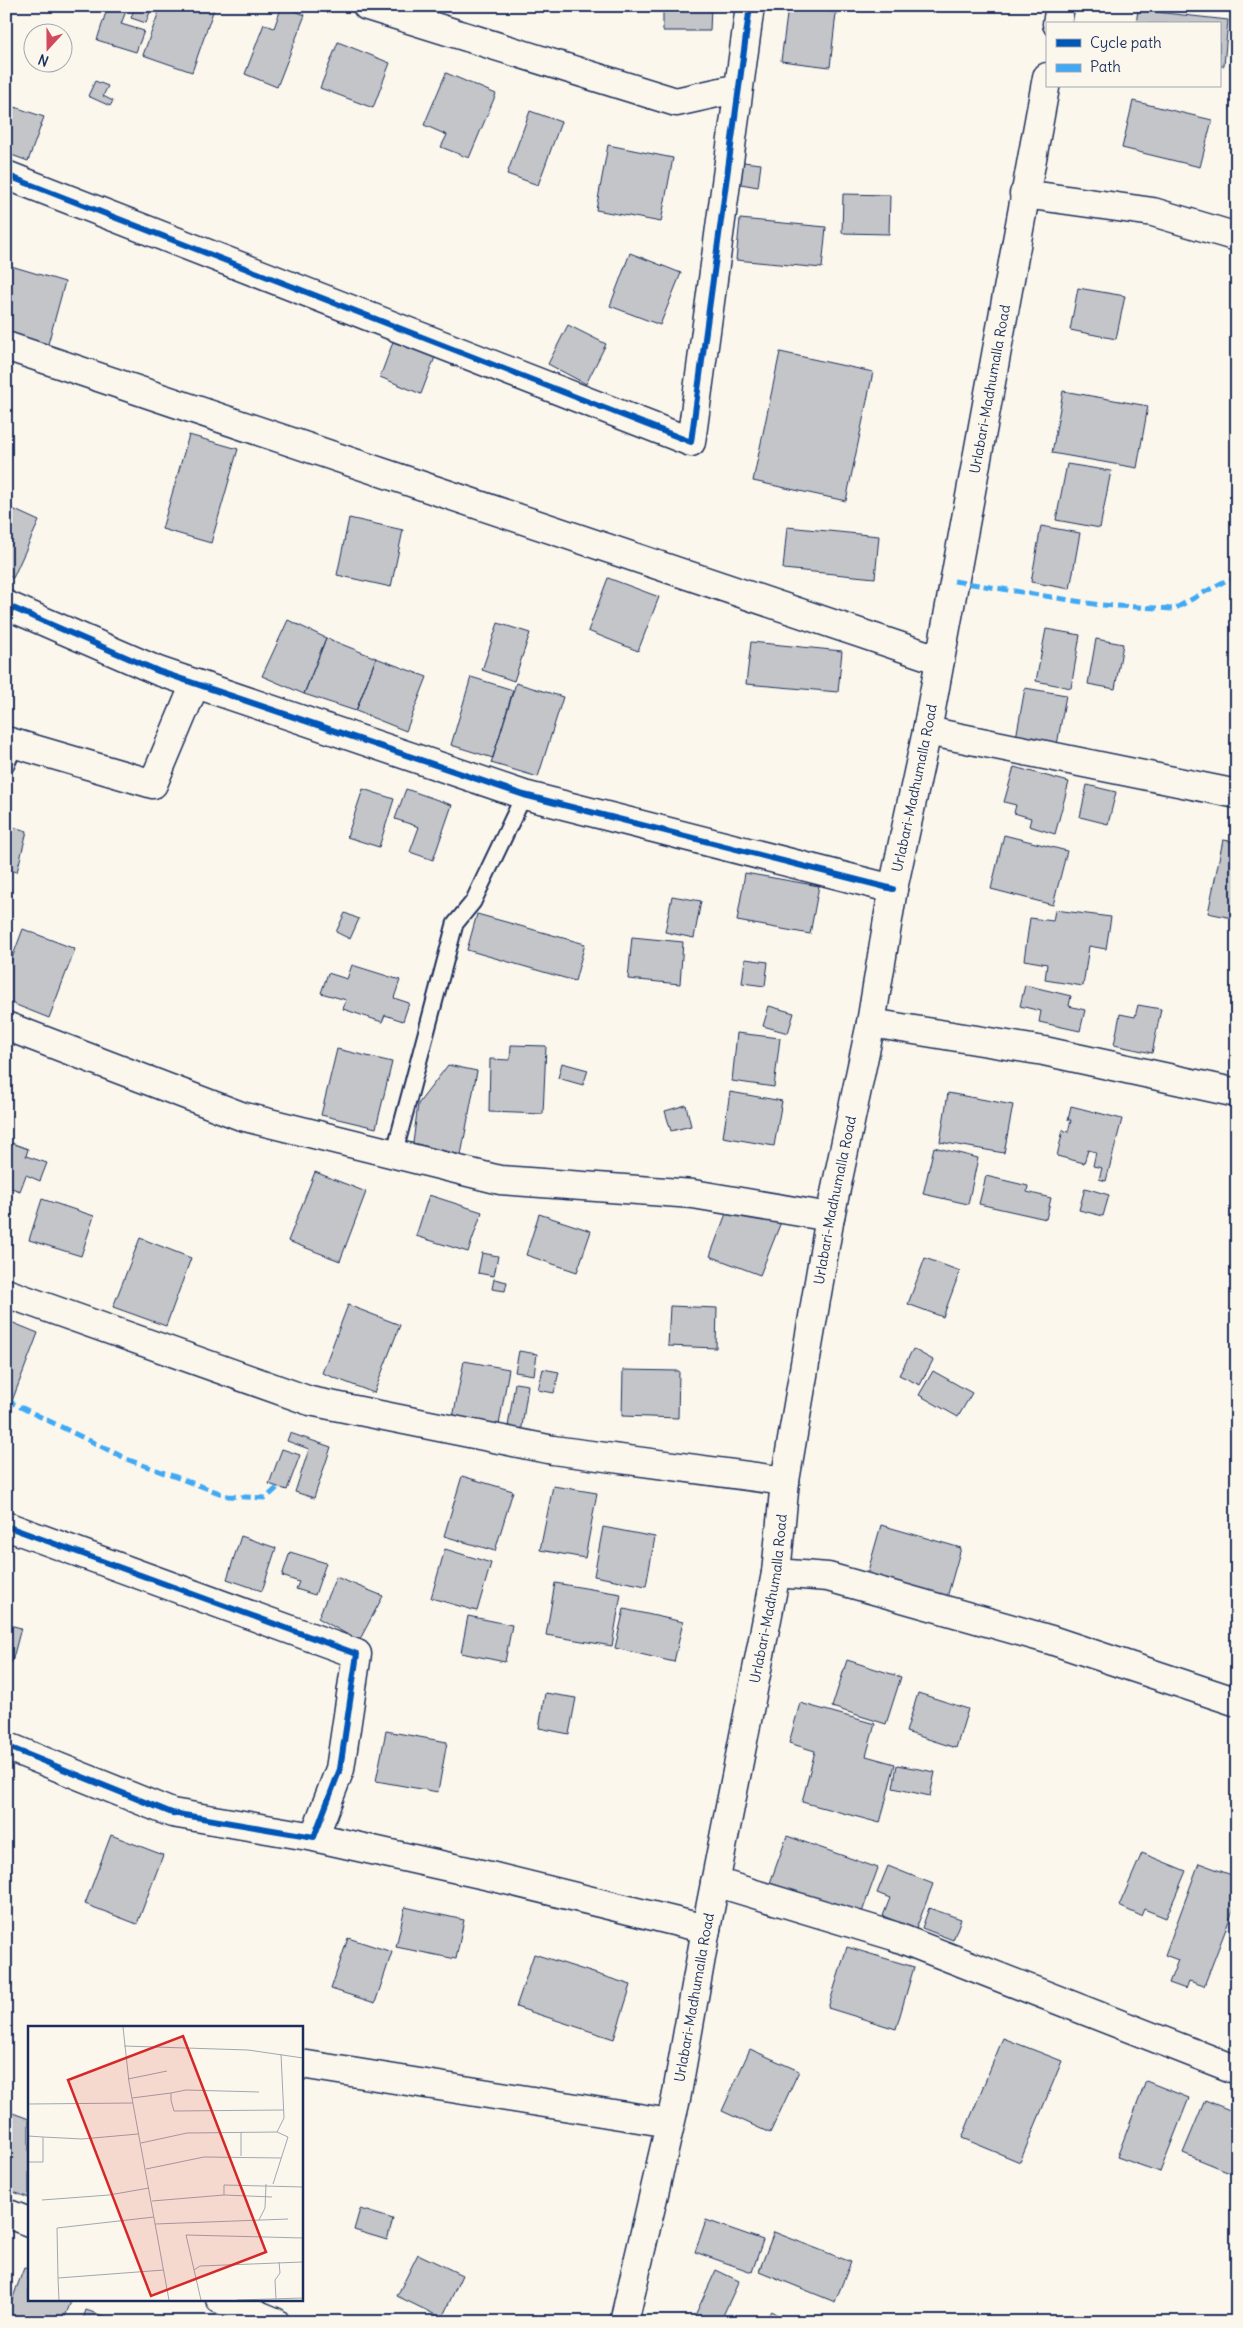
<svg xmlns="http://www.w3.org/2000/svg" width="1243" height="2328" viewBox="0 0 1243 2328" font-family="Delius,sans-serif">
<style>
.building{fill:#c3c5c9;stroke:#1b2f5e}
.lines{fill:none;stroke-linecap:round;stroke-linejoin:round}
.service-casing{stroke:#1b2f5e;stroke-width:19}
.minor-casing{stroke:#1b2f5e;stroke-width:31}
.secondary-casing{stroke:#1b2f5e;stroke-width:31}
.service{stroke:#fbf7ec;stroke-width:15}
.minor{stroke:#fbf7ec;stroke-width:28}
.secondary{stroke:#fbf7ec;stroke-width:28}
.quiet{stroke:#3fa9f5;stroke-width:5;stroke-dasharray:10 5;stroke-linecap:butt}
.cycleway-casing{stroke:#fbf7ec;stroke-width:9}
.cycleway{stroke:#0057b8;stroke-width:6}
.labels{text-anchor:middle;stroke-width:4;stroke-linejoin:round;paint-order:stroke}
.street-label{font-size:14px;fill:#1b2f5e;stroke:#fbf7ec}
.inset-road{fill:none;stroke:#a1a7b3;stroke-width:1}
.view{fill:#d62828;fill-opacity:0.15;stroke:#d62828;stroke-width:2.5}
.inset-edge{fill:none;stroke:#1b2f5e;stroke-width:2.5}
</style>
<rect width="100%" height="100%" fill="#fbf7ec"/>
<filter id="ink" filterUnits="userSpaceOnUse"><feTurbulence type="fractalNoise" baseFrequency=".02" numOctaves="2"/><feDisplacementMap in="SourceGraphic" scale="10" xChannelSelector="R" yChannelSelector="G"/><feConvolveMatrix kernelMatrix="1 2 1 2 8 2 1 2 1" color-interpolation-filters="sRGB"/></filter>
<g filter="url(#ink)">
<path class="building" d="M108,6l18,5 -5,13 23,7 -8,21 -39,-12z
M135,6h17l-6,17 -15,-5z
M161,6h54l-23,66 -49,-17z
M282,6l23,9 -28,72 -32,-13 19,-50 10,4z
M663,6h48l-1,25h-47z
M788,7l48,6 -6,54 -49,-6z
M1138,10l90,10 -4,46h-5v-42h-83z
M338,42l52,21 -17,45 -53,-20z
M446,73l50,21 -27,64 -28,-11 6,-12 -23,-10z
M95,81l13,5 -5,10 10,5 -3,5 -22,-10z
M1133,101l79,19 -12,47 -78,-19z
M6,104l38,13 -16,44 -22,-8z
M530,111l31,11 -23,63 -31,-11z
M608,145l65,13 -12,64 -65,-12z
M743,162l18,2 -3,23 -17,-3z
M843,194l47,1 -1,39 -47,-1z
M740,219l86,8 -4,41 -86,-8z
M630,253l51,20 -21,52 -50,-19z
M11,266l54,16 -17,62 -42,-12v-50z
M1078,288l47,8 -9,43 -46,-9z
M568,325l38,19 -20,40 -38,-20z
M393,342l42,15 -14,37 -41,-17z
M780,352l93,20 -27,129 -93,-20z
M1063,391l85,15 -11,62 -85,-15z
M189,435l49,14 -27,94 -49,-14z
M1067,464l44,7 -11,57 -44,-8z
M6,506l33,15 -26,57 -7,-3z
M349,518l54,12 -12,57 -54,-12z
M1041,526l39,7 -10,56 -39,-7z
M787,527l92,9 -4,42 -92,-9z
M608,578l51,19 -21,54 -50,-20z
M288,620l38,18 -22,56 -42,-18z
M498,623l32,10 -16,48 -32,-11z
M1046,629l34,6 -9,53 -35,-7z
M326,638l50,20 -20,53 -52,-17z
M1096,639l27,5 -8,45 -27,-5z
M751,642l91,9 -4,41 -92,-8z
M376,658l51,19 -21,54 -50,-20z
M471,677l42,13 -20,68 -42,-13z
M516,683l47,14 -25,80 -47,-14z
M1025,688l41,7 -9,50 -41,-7z
M1014,767l55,15 -14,52 -26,-8 2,-8 -17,-5 2,-8 -12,-3z
M1087,785l29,7 -8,32 -28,-7z
M363,789l31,10 -15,48 -32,-10z
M406,789l46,16 -19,55 -23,-8 9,-25 -24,-8z
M6,825l21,6 -10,41 -11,-3z
M1004,835l63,16 -14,54 -62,-16z
M1223,840l14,2v77l-29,-6z
M745,873l74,13 -9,48 -73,-13z
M672,896l29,5 -7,37 -29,-6z
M1055,910l56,7 -5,32 -17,-3 -6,40 -38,-6 2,-16 -23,-4 6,-42 23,3z
M345,913l14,6 -9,20 -14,-7z
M477,914l108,30 -10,37 -108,-31z
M23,929l52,20 -26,69 -43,-17v-27z
M632,937l51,5 -3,42 -52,-5z
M745,959l23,3 -3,24 -23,-3z
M352,965l48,15 -6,18 15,5 -6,18 -18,-6 -3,7 -39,-13 3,-9 -25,-7 7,-20 19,6z
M1025,985l46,11 -2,10 16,4 -5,21 -41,-9 2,-11 -21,-5z
M1138,1005l23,4 -9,44 -38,-8 6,-31 15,3z
M769,1006l25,7 -6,20 -25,-7z
M737,1033l43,5 -6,49 -42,-6z
M511,1045l35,1 -3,68 -54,-2 1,-53 20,1z
M337,1049l55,13 -16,66 -55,-13z
M562,1063l26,7 -5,15 -25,-7z
M448,1065l29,6 -16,84 -48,-12 5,-39z
M730,1092l52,9 -8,45 -51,-9z
M948,1093l65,12 -9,48 -64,-11z
M686,1105l5,21 -20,5 -6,-20z
M1071,1106l51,13 -16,62 -7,-2 3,-11 -9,-2 3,-14 -8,-2 -4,13 -27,-7 6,-26 5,2 3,-12h-3z
M6,1141l22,8 -2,7 21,7 -7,18 -14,-6 -6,16 -14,-5z
M934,1147l44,11 -10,46 -45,-10z
M315,1172l51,20 -26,69 -52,-20z
M986,1176l42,10 -1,6 24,6 -5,21 -67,-15z
M1085,1188l24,7 -6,21 -24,-6z
M429,1195l53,17 -14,40 -52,-16z
M42,1199l52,17 -13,40 -52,-16z
M730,1203l51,19 -21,53 -50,-19z
M539,1214l52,17 -14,41 -51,-17z
M140,1238l51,20 -25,68 -53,-19z
M482,1253l16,3 -4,20 -16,-3z
M925,1258l35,13 -17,46 -35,-13z
M494,1279l13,3 -2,9 -13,-2z
M348,1305l52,20 -26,68 -52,-20z
M670,1306l47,2 -1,40 -48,-2z
M6,1320l32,13 -26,68 -6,-2z
M913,1349l20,11 -13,25 -21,-10z
M519,1351l18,3 -3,21 -19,-3z
M464,1361l45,8 -12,67 -46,-8z
M543,1369l16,3 -5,21 -16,-3z
M623,1370l56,1 -1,47 -56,-2z
M933,1371l39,22 -14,24 -39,-22z
M515,1383l13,2 -7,49 -14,-1z
M290,1433l41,14 -17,51 -19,-6 14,-43 -22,-8z
M282,1449l18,6 -13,35 -18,-6z
M462,1476l51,15 -18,60 -51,-15z
M553,1486l44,7 -12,65 -45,-8z
M881,1525l80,23 -15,53 -80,-23z
M603,1527l52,10 -9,49 -52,-10z
M241,1536l35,12 -14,43 -35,-12z
M445,1549l46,14 -14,48 -46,-13z
M290,1552l36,11 -11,32 -19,-6 3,-7 -17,-6z
M336,1577l47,19 -24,45 -41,-23z
M555,1583l66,11 -9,52 -66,-11z
M624,1609l59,13 -9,40 -59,-14z
M468,1616l44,9 -7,37 -44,-9z
M6,1624l15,4 -9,34 -6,-1z
M847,1660l54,17 -15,47 -54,-17z
M545,1693l31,5 -7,36 -30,-6z
M918,1693l50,16 -12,39 -50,-16z
M800,1703l75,21 -9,32 29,8 -15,59 -78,-21 13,-51 -26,-8z
M386,1731l61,11 -9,50 -62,-11z
M897,1765l38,7 -5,24 -37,-8z
M111,1835l52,20 -26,69 -52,-20z
M787,1836l91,32 -17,47 -91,-32z
M1142,1853l44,18 -20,47 -22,-9 -3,7 -22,-10z
M1199,1863l38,14v23l-33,86 -15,-5 -3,8 -17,-6 9,-23 -13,-5z
M888,1866l45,18 -17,45 -33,-13 7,-18 -13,-5z
M405,1907l59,13 -8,39 -60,-12z
M929,1908l32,11 -8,21 -31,-12z
M348,1938l44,14 -17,51 -44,-14z
M847,1947l67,20 -18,62 -68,-21z
M534,1954l97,31 -17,54 -98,-32z
M1003,2038l59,23 -42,101 -58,-24z
M750,2049l49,22 -29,62 -48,-22z
M1146,2081l43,17 -29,74 -43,-15z
M1205,2100l32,13v62l-54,-22z
M10,2112l19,7v79l-23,-9v-67z
M360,2209l33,10 -6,21 -33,-10z
M706,2220l57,20 -11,32 -57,-20z
M774,2232l77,30 -16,40 -76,-31z
M418,2254l44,21 -20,43 -45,-22z
M24,2268l5,1v30h43l-9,23h-57v-6z
M716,2270l23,11 -19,41h-28z
M86,2310l29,10v2h-33z
M771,2311l18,11h-25z"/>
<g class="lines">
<defs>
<path id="service" d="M6,765l10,-22
M394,1154l61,-230 18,-22 51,-107"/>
<path id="minor" d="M367,6l309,96 63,-14
M6,175l685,267 59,-436
M1024,194l129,18 84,25
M6,346l934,314
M6,605l152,66 366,124 369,94
M927,731l310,63
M6,741l147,43 42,-100
M871,1023l173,28 193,42
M6,1026l235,90 259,64 193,14 137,23
M6,1293l304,108 243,49 232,31
M6,1526l351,128 -17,115 -26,68 -142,-24 -166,-67
M776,1573l52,4 223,63 186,62
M314,1837l180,40 212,52
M715,1882l179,54 343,134
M301,2064l369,59
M6,2213l23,9
M220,2299l55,23"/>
<g id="secondary">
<path d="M1057,24l3,-18"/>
<path id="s1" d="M624,2322l52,-223 30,-170 70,-356 9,-92 45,-264 41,-194 22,-134 34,-158 120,-654"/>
</g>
</defs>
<use href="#service" class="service-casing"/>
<use href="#minor" class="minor-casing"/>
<use href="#secondary" class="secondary-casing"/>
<use href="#service" class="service"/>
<use href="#minor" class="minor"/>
<use href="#secondary" class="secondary"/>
<path class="quiet" d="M954,581l146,24 74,4 51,-28 12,-3
M6,1400l123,60 99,36 38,2 12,-11"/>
<defs>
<path id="cycleway" d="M6,175l685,267 59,-436
M6,605l152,66 366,124 369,94
M6,1526l351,128 -17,115 -26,68 -142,-24 -166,-67"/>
</defs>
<use href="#cycleway" class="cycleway-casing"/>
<use href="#cycleway" class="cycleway"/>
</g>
</g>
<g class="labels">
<g class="street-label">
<text dy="5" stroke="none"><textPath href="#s1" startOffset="1968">Urlabari-Madhumalla Road</textPath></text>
<text dy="5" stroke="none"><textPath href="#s1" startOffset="1562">Urlabari-Madhumalla Road</textPath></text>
<text dy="5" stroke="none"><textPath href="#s1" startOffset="1142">Urlabari-Madhumalla Road</textPath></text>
<text dy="5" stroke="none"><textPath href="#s1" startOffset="738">Urlabari-Madhumalla Road</textPath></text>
<text dy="5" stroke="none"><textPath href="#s1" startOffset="332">Urlabari-Madhumalla Road</textPath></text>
</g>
</g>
<g transform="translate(28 2026)">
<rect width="275" height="275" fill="#fbf7ec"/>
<path class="inset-road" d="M95,1l6,55 40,218M96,20l124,4 55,8M100,53l39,-8M231,66l-73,-2 -15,3v7l3,11 109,-1M104,72l39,-5M0,78l105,-1M0,110l15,1M113,117l46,-10 90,-1M213,130v-24M0,136h15v-25l39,2 56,-5M118,143l58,-12 77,1M245,158l15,-47 -11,-5 7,-14 -3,-64M196,169v-10l79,2M14,174l67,-5 40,-7M124,175l72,-6 48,2M231,194l6,-12 1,-24M127,198l133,-5M166,244l6,-4 103,-4M30,252l-1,-50 97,-11M248,273l-1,-19 5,-7 -1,-11M31,274l-1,-22 106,-8M173,274l-15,-65 117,3M209,274l66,-2"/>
<path class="view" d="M155,10l83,216 -115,44 -83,-216z"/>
<rect width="275" height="275" class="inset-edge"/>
</g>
<rect width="1243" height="2328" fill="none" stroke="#fbf7ec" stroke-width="25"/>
<rect x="12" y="12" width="1218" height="2303" fill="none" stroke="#1b2f5e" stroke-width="2" filter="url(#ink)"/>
<rect x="1046" y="22" width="175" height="65" fill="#fbf7ec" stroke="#a1a7b3"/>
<rect x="1056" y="39" width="25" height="8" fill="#0057b8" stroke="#a1a7b3"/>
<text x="1090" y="48" font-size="15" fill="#1b2f5e">Cycle path</text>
<rect x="1056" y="64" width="25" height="8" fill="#3fa9f5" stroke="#a1a7b3"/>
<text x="1090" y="72" font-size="15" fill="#1b2f5e">Path</text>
<g transform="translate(48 48) rotate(201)"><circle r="24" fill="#fbf7ec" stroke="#a1a7b3"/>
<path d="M0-4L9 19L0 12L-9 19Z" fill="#d1495b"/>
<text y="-8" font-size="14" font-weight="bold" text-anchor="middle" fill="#1b2f5e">N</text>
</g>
</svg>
